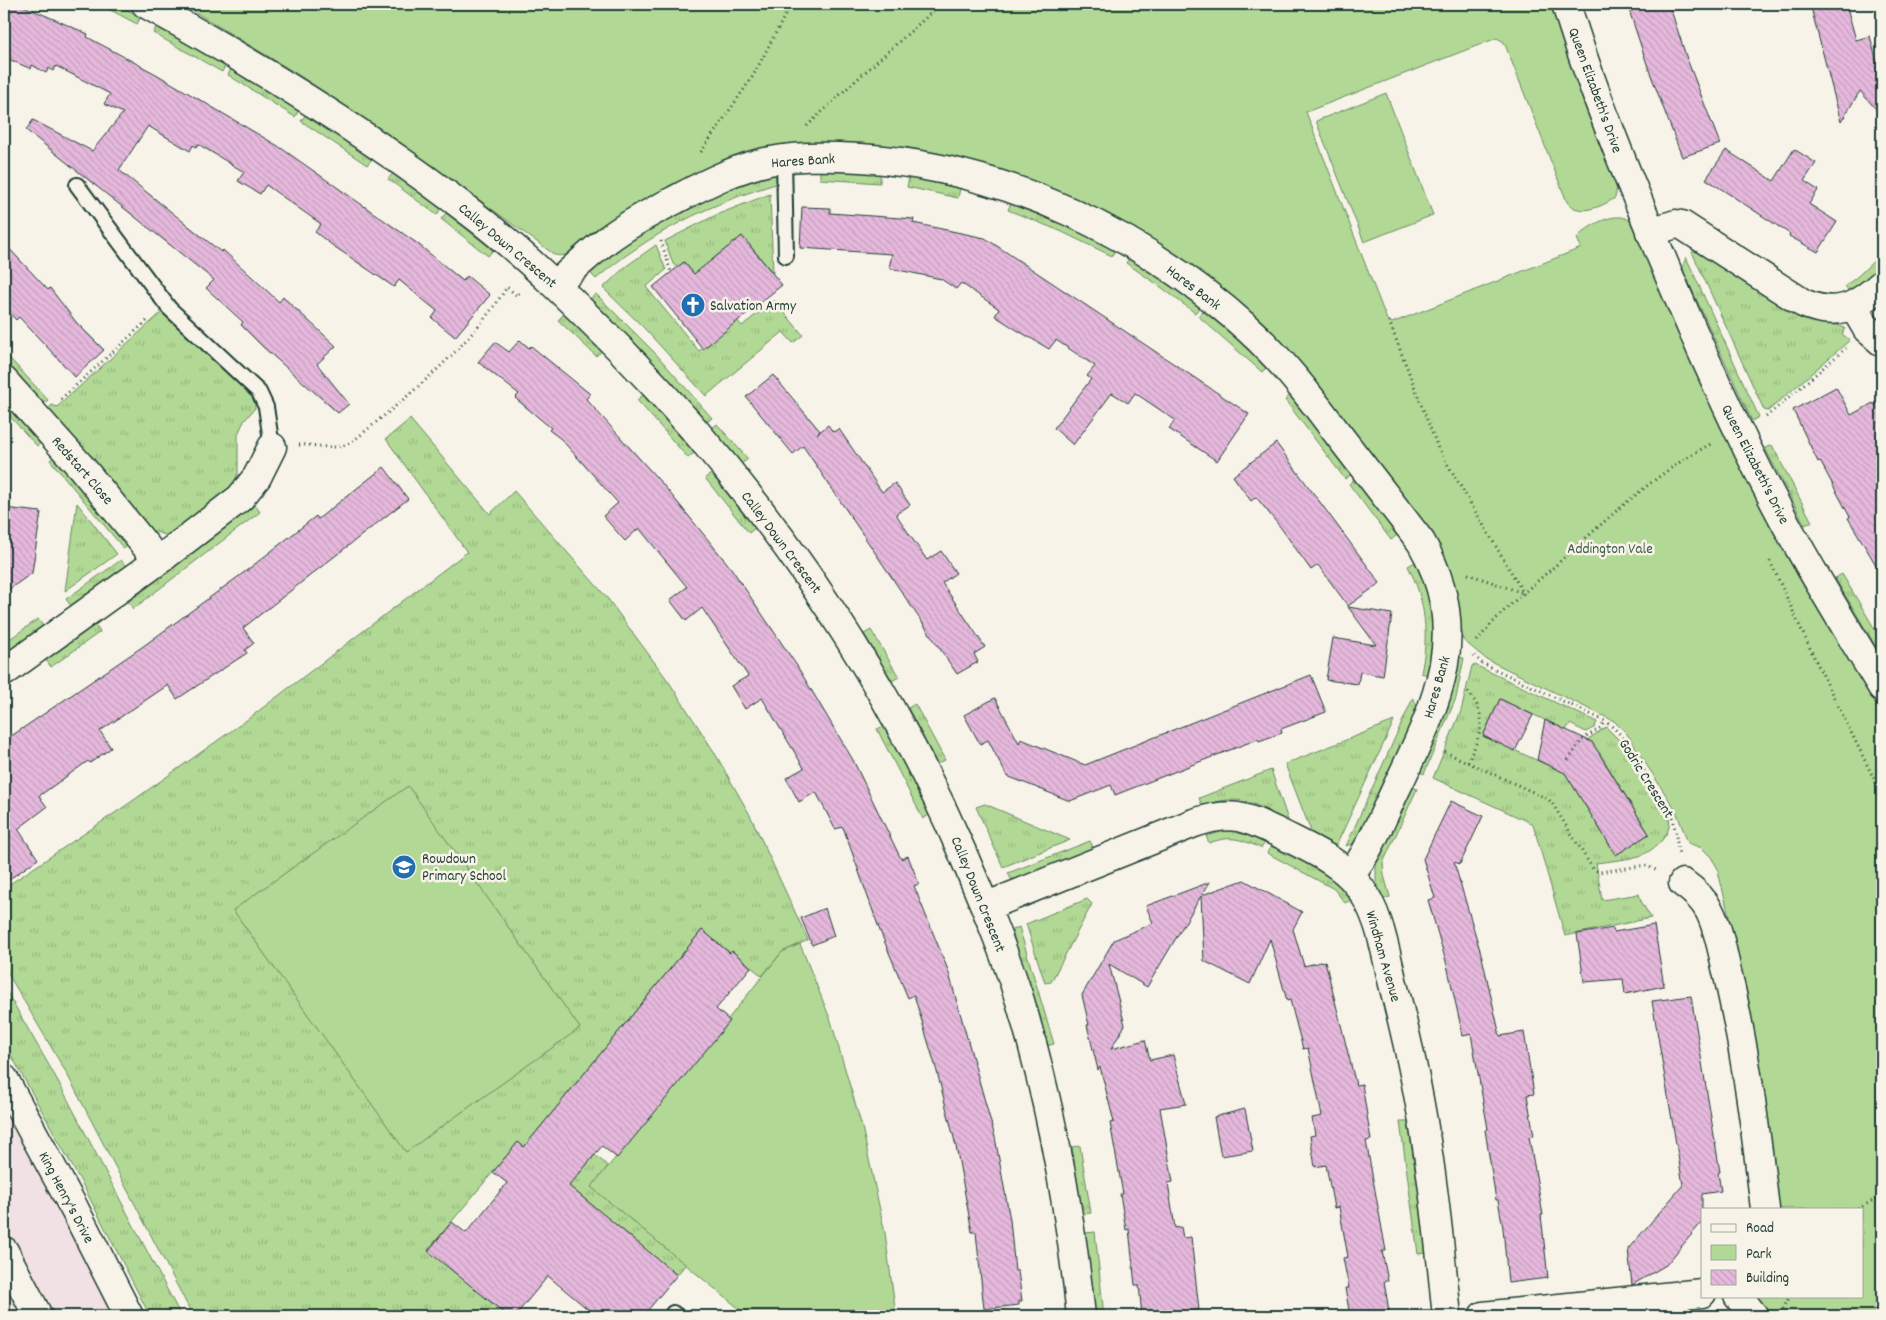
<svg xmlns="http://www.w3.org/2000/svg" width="1886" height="1320" viewBox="0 0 1886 1320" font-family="Dekko,sans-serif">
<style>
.built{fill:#f2e1e4}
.grass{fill:url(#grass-tufts);stroke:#688a64}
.green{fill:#b1d894;stroke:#688a64}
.building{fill:url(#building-back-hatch);stroke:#1f3d34}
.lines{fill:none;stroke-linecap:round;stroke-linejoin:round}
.lane-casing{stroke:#1f3d34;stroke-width:18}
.street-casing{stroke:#1f3d34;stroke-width:31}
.secondary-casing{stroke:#1f3d34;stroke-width:31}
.path{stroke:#1f3d34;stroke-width:3;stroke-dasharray:1 4;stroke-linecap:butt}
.lane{stroke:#f7f3e8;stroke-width:14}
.street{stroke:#f7f3e8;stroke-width:28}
.secondary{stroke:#f7f3e8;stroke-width:28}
.labels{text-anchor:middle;stroke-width:5;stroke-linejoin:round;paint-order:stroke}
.street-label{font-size:15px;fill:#1f3d34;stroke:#f7f3e8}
.poi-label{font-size:15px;fill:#1f3d34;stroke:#f7f3e8;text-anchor:start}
.park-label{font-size:15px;fill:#3c5c47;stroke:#f7f3e8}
</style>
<defs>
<pattern id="grass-tufts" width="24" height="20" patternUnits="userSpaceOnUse" patternTransform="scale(1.25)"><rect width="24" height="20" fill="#b1d894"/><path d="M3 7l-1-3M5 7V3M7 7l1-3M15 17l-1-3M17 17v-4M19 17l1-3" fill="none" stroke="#98ba80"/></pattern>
<pattern id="building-back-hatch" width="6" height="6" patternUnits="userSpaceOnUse" patternTransform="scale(1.25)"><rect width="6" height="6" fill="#e5b8dc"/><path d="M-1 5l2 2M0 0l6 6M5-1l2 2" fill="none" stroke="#c49fbd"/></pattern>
</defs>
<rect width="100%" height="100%" fill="#f7f3e8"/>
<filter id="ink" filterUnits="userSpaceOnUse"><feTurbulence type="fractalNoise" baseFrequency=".02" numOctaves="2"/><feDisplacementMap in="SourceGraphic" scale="10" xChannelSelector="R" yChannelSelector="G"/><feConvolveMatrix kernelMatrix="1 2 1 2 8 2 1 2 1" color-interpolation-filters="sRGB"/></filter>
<g filter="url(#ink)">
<path class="built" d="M4,1079l125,237h-125z"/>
<path class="grass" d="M99,4h17l25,13 -4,7z
M157,25l69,39 -4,8 -69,-39z
M232,67l67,43 -4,7 -67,-42z
M306,114l66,45 -5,6 -66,-44z
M820,169l30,1 30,3v10l-60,-4z
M393,173l48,35 -4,7 -49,-36z
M776,174l3,9c-68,20 -129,50 -183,96l-6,-6c11,-9 21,-19 32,-28 41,-31 105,-57 154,-71z
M909,178l51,10 -2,10 -51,-11z
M770,194l3,79 -31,-37 -27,21 -15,25 -16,-20 -7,5 -4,-3 -8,-23 51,-26z
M1011,203l53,21 51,25 -3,7 -52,-25 -52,-21z
M446,213l47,37 -5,6 -47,-37z
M656,245l10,25 -20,17 53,64 38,-31 5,6 32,-26 29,35 -10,8 -10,-11 -77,64 -63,-69 -40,-39 22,-21z
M1698,251l103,66c14,6 30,4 44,11l-3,6 8,6 -82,71 -4,-1 -72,-158z
M1882,253v15l-31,26 -6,-8 13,-10z
M1130,257l36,24 34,26 -5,6 -34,-26 -35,-24z
M1686,257l73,160 -7,4 -68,-149 -1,-6z
M596,294l60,60 56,64 -6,5 -56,-64 -60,-60z
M1203,311l33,27 31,29 -5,5 -64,-56z
M162,312l85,78 7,8 1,10 -11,13 -6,13v39l-5,12 -58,46 -10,4 -15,-5 -103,-120 5,-5 5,2z
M564,314l38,37 -6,5 -38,-36z
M4,352l44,48 -6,5 -38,-41z
M1291,394l61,80 -7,5 -60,-79z
M643,395l51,58 -6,5 -51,-58z
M8,403l35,38 -6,5 -33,-36z
M410,419l80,95 24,-23 94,108 61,83 44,68 37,65 58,125 -26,12 -20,24 -30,-25 -2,2 -28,-23 -178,217 -6,-5 -90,108 80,66h-315l-126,-242 -63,-107v-79l127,-86 117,-83 219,-167 -81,-113z
M717,424l31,35 -7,5 -30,-35z
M1772,445l40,77 -7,3 -40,-77z
M56,454l74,89 -6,6 -74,-89z
M711,474l44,54 -6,5 -44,-55z
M1355,478l42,57 -6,5 -42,-56z
M77,503l40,51 -52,37z
M255,505l5,7 -127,97 -5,-7z
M121,560l6,8 -56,38 -5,-7z
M1417,561c16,37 21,74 11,114l-7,-2c8,-37 5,-72 -13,-107z
M1842,574l40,67v16l-47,-79z
M38,619l5,7 -39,28v-11z
M95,625l5,7 -49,35 -5,-7z
M871,630l28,47 -7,4 -28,-47z
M1458,657l6,1 -8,40 -32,76 -6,-3z
M1475,665l122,57 -2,5 -9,5 -16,-8 -4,6 -66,-31 -17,37 82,37 51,82 33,-21 -50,-82 -19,12 4,-22 22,-15 14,14 49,77c4,16 -15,33 -30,38 -13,4 -29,5 -43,7l6,37 37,-6 2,7 10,17 -86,18 -32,-112 -100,-46 28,-67 11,-45z
M1413,698l5,8 1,5 -60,127 -5,5 -8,3z
M915,704l30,56 -8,4 -29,-56z
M1394,721l-57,123 -4,1 -21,-11 -27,-70z
M884,726l24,44 21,45 -6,4 -46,-90z
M1271,770l18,53c-33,-19 -48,-31 -87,-17l-3,-8z
M1411,786l6,3 -34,74 1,12 6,22 -7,2 -7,-19v-16z
M985,804l85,36 -67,27 -27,-60z
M1229,830l9,1 27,12 -4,5c-21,-9 -30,-13 -52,-5l-3,-7z
M1090,841l4,8 -77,30h-6l-3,-6z
M1271,846c23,13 68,30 80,54l-6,3 -11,-14 -67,-36z
M1087,899l5,5 -41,78 -6,1 -19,-59z
M1019,927l35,117 -8,2 -32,-108 -2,-8z
M4,987l54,94 123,235h-31l-64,-125 -82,-149z
M1400,1122h8l10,65 8,66 -8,1z
M1080,1146l11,67 -9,1 -10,-67z
M595,1155l13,11 -16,21 94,77 -9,11 -108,-89z
M1095,1232l9,84h-10l-9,-83z"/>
<path class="green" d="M186,4h1365l34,103 32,80 -2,11c-14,9 -36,19 -48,4l-63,-160 -7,-4 -191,74 81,208 5,3 189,-75 -4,-10c10,-12 40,-29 53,-17l80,182 47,96 55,99 70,116v602h-112l-9,-10 -4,-10h105v-87h-84l-5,-50 -22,-131 -23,-116 -11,-45 -6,-10 -9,-9 -14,-5 -12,-32 -49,-77 -13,-13 -128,-62 -23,-19 -7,-45 -5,-17 -140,-198 -194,-159 -32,-18 -35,-14 -200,-44 -257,89c-11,9 -23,25 -38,21l-167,-121 -91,-60 -107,-65z
M1386,93l47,122 -69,27 -48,-121z
M408,786l172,242 -174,124 -173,-242z
M800,944l31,77 31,106 23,106 11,83h-148l-157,-129 139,-166 -2,-2 54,-67z"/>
<path class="building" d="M4,4h15l69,30 -1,3 69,37 122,72 140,98 45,37 4,-5 23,19 -35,42 -23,-19 5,-7 -38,-31 -5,7 -62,-42 -17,-13 6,-8 -55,-39 -6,9 -22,-13 6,-9 -46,-28 -2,3 -3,-2 -3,6 -42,-25 -29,44 102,82 2,-2 56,52 4,-5 53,49 -19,18 32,40 -11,9 -75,-66 -22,-22 2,-3 -37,-34 8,-8 -188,-150 7,-10 59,31 31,-38 -19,-9 6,-10 -54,-28 -3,5 -4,-3 -3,5 -14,-8 -1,4 -27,-12z
M1627,4h42l18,55 33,85 -38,13 -33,-87z
M1810,4h36l10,36 14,-4 12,45v35l-22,-25 -19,31z
M1794,149l22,14 -12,18 14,9 -9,14 28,18 -19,30 -29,-16 1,-2 -84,-55 20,-29 48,31z
M802,207l28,1v5l84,6 -1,4 72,15 264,176 -32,47 -48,-32 6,-9 -40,-27 -7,10 -16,-10 -39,52 -19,-17 37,-49 -4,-3 8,-10 -39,-26 -7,9 -32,-19 -22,-14 4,-7 -38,-26 -5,6 -15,-10 -52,-11 3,-14 -92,-6z
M742,236l40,49 -79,64 -50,-62 31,-25 10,12z
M4,243l44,47 2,-2 26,34 28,28 -29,27 -56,-60 -3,3 -12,-13z
M520,340l9,8 2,-2 59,48 -4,5 79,88 66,81 66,98 56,94 48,99 7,-3 11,28 -5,2 34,84 47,167 15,83 5,51h3l4,30h-3v4l-35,4 -8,-77h-4l-16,-86 -20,-78 -22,-73 -6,3 -28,-67 -37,-104 -8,2 -19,-37 -17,10 -13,-24 18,-10 -42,-70 -17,11 -14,-23 17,-10 -46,-68 -16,13 -16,-21 17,-13 -48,-59 -14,13 -22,-25 15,-13 -57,-64 -12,-9 2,-2 -36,-30 4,-4 -41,-32 17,-20 14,10z
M773,375l47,56 -3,3 11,-9 5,7 6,-3 43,63 13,-9 15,22 -14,9 15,23 16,23 14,-9 15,22 -14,10 43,64 -11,7 4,8 -21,12 -154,-228 -10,8 -47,-57z
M1836,387l15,28 22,-12 1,2 8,-4v174l-34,-57 2,-1 -30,-56 -2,1 -25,-52z
M1276,443l104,140 -32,23 -30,-41 -7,5 -30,-42 -25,-31 -5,4 -18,-25z
M384,467l24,32 -165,129 11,15 -9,7 2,3 -70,46 -9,-14 -68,46 11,17 -21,15 -2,-2 -49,35 8,11 -29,22 20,30 -34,24v-142l138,-94 104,-76 70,-55 2,3z
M4,508l37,4 -9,61 -28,20z
M1348,607l44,7 -9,62 -23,-4 -2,12 -32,-4 7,-42 43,7z
M1311,675l15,37 -45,17 1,4 -23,8 -1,-2 -143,56 -4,-10 -41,16 -63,-25 -19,-36 -8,4 -16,-29 31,-17 24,45 2,-4 64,26z
M1500,699l33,16 -18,36 -32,-15z
M1545,720l47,22 57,92 -33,21 -51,-82 -28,-13z
M1451,801l32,15 -23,48 -6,-2 28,95 18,79 24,-4 10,62 -7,1 7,41 -5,1 14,78h-2l7,63 -40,5 -5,-55 -5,-28h-2l-11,-70 3,-1 -17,-95 -8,2 -16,-71 -19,-65 7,-2 -12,-39z
M1244,880l58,32 -9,17 11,37 21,-5 31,124 6,-1 9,56 -5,1 20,110h-4l6,30h-4l5,30 -3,1v4h-36l-5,-28h4l-6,-30 5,-1 -9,-50 -5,1 -8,-43 -11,2 -5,-31 5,-1 -3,-17 10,-2 -14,-68 -5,1 -13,-49 -3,1 -17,-62 -20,45 -46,-23 -3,-65 -54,91 -38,-23 16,61 -14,24 34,-9 5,20 23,-5 13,49 -26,4 13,74 -5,1 7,45 6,-1 2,11 8,-1 8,73 -57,6 -3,-31h-4l-6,-56 -3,1 -6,-36h3l-13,-71 4,-1 -14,-55 -2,3 -11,-45h2l-7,-30 32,-55 39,-17 -7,-17 64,-24 -8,13z
M825,908l9,28 -22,9 -11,-27z
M1654,925l10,61 -39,8 -2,-15 -39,3 -7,-48 36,-6 1,4z
M702,930l28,23 2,-2 19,16 -35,42 14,12 -113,137 -15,-12 -33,40 108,89 -34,41h-47l-48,-40 -33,40h-7l-80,-65 24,-29 14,11 41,-50 -14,-11 25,-30 6,5z
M1691,996l29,176 -2,1 3,18 -19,3v28l-36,43 -34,20 -4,-36 55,-64 -31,-184z
M1245,1109l8,42 -32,5 -7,-39z"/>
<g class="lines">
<defs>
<path id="lane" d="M784,159l2,97
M77,185l92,123 90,84 7,15 6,40
M673,1313l4,3"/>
<path id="street" d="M146,4c116,64 228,133 333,215 51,40 97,86 143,132 142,146 258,314 340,501 21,49 42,98 58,149 31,103 50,209 61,315
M1566,4c21,70 48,139 76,206 41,101 84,201 135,297 32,62 69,120 105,180
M1650,232l26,-8 6,1 121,78c34,15 53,4 79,-19
M555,285c17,-15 34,-31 52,-45 21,-16 44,-28 68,-40 26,-14 53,-28 82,-36 34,-9 69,-8 104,-6 142,9 283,76 388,172 32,29 59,64 85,99 29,38 58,75 87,113 52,90 16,162 -25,247 -14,29 -26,61 -46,87
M1853,305l14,24 15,13
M4,381l78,87 76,93
M4,672l154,-111 82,-63 17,-21 15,-30
M1683,883c10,7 20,16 26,27 11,21 14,47 20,70 17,75 27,152 36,229
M985,907l209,-84c40,-14 53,-5 89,12 26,13 58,27 75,50 22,28 27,66 35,99 14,54 26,108 34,163 9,56 14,113 20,169
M4,1251l34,65
M1738,1296l16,20
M1483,1316l219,-23"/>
<path id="secondary" d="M4,1079l71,131 54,106"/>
</defs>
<use href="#lane" class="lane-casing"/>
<use href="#street" class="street-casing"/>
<use href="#secondary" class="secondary-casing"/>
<path class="path" d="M807,126l37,-35 97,-87
M701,152l52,-76 38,-72
M661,241l10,31
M1389,321l49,127 86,146
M61,399l88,-80
M1766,417l80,-69
M299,445c22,-1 32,7 53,-3 56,-46 116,-93 155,-155l10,9 2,-3
M1770,561l44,96 68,138
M1468,574l55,19
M1477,641c22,-29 53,-53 80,-77 46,-41 101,-94 156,-121
M1474,656l8,7 123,58 10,8 10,11 48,77 6,38
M1468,692c22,26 12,42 0,70
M1445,752l103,47 4,4 41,66 6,3 42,-6h6l11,5
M1568,760l14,-20 18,-12 5,-7
M1858,1209l24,-14
M1783,1309l7,-13"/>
<use href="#lane" class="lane"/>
<use href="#street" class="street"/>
<use href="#secondary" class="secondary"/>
</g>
</g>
<defs>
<symbol id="church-disc" viewBox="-11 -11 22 22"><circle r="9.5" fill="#1f6fb2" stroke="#f7f3e8"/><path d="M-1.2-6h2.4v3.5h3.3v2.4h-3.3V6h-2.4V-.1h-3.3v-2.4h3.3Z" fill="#fff"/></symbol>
<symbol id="school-disc" viewBox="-11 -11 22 22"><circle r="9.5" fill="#1f6fb2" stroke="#f7f3e8"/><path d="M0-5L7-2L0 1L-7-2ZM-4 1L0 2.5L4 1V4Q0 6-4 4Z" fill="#fff"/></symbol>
</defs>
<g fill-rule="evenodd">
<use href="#church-disc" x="679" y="291" width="28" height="28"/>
<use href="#school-disc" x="390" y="853" width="28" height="28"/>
</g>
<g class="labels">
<g class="street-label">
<text transform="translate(1596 90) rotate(70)" y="5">Queen Elizabeth's Drive</text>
<text transform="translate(803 160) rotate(-4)" y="5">Hares Bank</text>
<text transform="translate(508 245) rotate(40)" y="5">Calley Down Crescent</text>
<text transform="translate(1194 287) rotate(37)" y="5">Hares Bank</text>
<text transform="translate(1756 464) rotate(63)" y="5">Queen Elizabeth's Drive</text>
<text transform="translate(83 470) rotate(49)" y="5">Redstart Close</text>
<text transform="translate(782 542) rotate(53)" y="5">Calley Down Crescent</text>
<text transform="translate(1436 687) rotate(-74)" y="5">Hares Bank</text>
<text transform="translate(1647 778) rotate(58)" y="5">Godric Crescent</text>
<text transform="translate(979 894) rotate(68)" y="5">Calley Down Crescent</text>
<text transform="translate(1384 956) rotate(74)" y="5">Windham Avenue</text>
<text transform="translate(67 1197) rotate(62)" y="5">King Henry's Drive</text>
</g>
<g class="poi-label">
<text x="710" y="310">Salvation Army</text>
<text x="422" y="863">Rowdown<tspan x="422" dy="17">Primary School</tspan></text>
</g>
<g class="park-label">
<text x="1610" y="553">Addington Vale</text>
</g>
</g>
<rect width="1886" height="1320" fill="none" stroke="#f7f3e8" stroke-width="20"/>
<rect x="10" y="10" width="1866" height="1300" fill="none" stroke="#1f3d34" stroke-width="2" filter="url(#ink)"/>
<rect x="1701" y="1208" width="162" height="90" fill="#f7f3e8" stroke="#a1aaa0"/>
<rect x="1711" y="1224" width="25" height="8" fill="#f7f3e8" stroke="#a1aaa0"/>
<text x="1746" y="1232" font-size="15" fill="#1f3d34">Road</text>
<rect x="1711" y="1245" width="25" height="15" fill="#b1d894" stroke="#a1aaa0"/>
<text x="1746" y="1258" font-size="15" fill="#1f3d34">Park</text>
<rect x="1711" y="1270" width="25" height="15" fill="url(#building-back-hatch)" stroke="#a1aaa0"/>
<text x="1746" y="1282" font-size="15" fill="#1f3d34">Building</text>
</svg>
